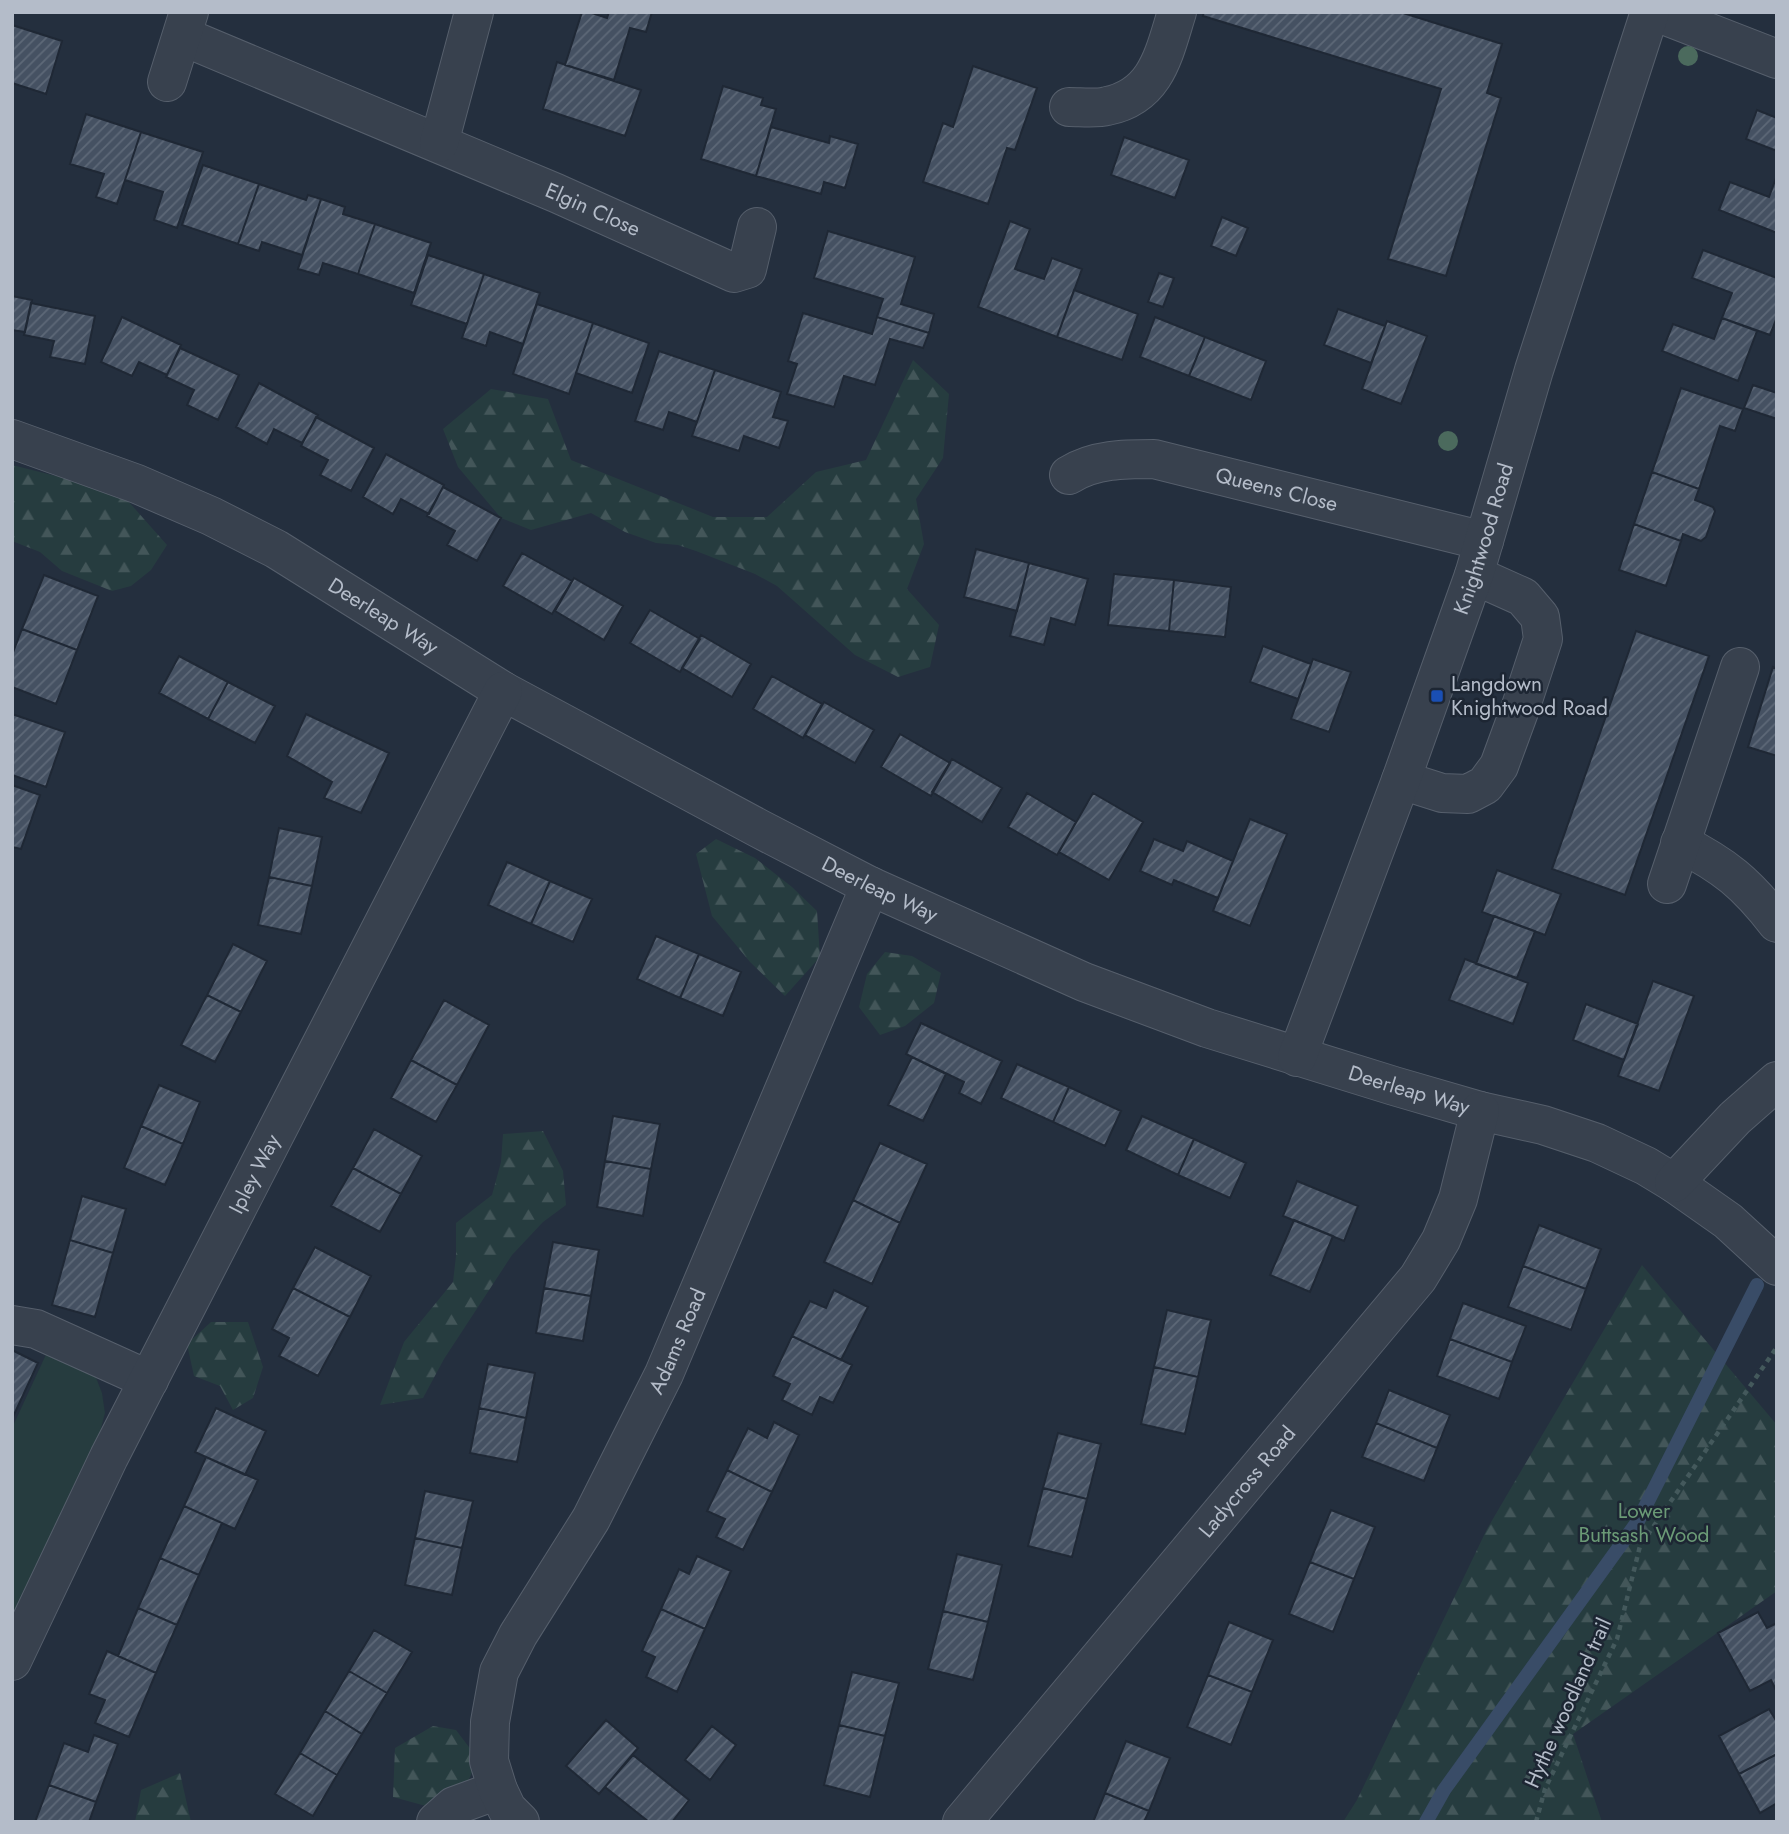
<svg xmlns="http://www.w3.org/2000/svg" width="1789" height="1834" viewBox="0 0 1789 1834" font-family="Jost,sans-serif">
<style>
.green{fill:#263c3f}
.forest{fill:url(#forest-firs)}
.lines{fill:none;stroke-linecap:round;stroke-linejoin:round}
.stream{stroke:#394c67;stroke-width:14}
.building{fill:url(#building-hatch);stroke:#1f2835;stroke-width:2}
.minor-casing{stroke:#565f6c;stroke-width:40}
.path{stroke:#44595c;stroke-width:4.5;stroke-dasharray:5 5;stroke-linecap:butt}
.minor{stroke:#38414e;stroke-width:38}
.tree{fill:#4b6a5d}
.transit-dot{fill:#1a4fb4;stroke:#1d2633;stroke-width:2.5}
.labels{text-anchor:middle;stroke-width:5;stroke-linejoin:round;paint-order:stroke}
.street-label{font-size:21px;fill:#b4bcc9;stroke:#1d2633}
.poi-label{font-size:21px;fill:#b4bcc9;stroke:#1d2633;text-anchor:start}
.park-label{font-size:21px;fill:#6b9a76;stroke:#1d2633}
</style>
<defs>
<pattern id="forest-firs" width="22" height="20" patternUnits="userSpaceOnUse" patternTransform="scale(1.75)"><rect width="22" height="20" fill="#263c3f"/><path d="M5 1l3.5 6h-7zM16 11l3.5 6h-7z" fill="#435659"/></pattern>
<pattern id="building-hatch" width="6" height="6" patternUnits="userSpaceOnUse" patternTransform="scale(1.75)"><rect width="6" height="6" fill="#455162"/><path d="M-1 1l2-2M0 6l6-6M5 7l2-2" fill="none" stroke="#5d6877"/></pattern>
</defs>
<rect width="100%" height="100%" fill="#242f3e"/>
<path class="green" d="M49,1348l46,27 7,18 3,20 -6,23 -87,186v-194z"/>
<path class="forest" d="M913,360l36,34 -6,64 -27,41 8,45 -17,45 32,36 -9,42 -32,10 -43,-22 -78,-69 -22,-12 -59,-23 -18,-6 -22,-2 -31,-11 -34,-19 -60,17 -30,-12 -43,-51 -15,-38 48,-40 57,10 23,61 142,57h54l49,-45 50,-12z
M12,465l108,27 47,53 -16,25 -20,16 -19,5 -50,-20 -22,-19 -28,-11z
M716,839l39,19 37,29 25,24 3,46 -35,39 -35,-34 -38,-46 -16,-62z
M885,952l27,4 29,17 -7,30 -29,23 -25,9 -21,-28 8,-33z
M543,1131l20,40 3,34 -23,17 -31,33 -68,104 -21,39 -43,7 24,-63 49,-60 3,-26v-33l36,-28 9,-33 2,-28z
M1642,1265l135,160v166l-204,143 29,88h-259l14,-22 130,-271z
M211,1322h37l15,45 -10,31 -20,12 -13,-24 -26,-10 -7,-32z
M433,1726l23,4 22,29 -12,27 -40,20 -33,-9 2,-49z
M180,1773l11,49h-56l6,-32z"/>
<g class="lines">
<path class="stream" d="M1426,1822l18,-32 194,-269 119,-236"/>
</g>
<path class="building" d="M582,12h7l18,6 2,-6h43l-6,20 -16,-4 -16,52 -49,-15z
M1204,12h196l102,32 -15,49 14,5 -55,178 -58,-17 53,-170 -238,-73z
M12,25l50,16 -16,53 -34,-11z
M557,62l84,28 -16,46 -82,-27z
M973,66l64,22 -22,62 -8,-2 -19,56 -65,-22 20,-59 10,4z
M723,86l40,12 -2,7 15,4 -20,67 -55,-17z
M1757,110l20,8v33l-31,-12z
M86,114l55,18 -24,72 -21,-7 8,-23 -34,-10z
M771,127l58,16 1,-7 28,8 -13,44 -21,-6 -3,12 -65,-18z
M141,132l62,20 -26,76 -23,-8 9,-28 -38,-12z
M1124,137l65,23 -14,38 -64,-23z
M203,165l56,19 -21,60 -56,-19z
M1776,178l1,55 -58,-23 11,-28 39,15z
M259,184l47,16 2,-5 13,4 -19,56 -40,-13 -3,9 -21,-7z
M321,199l24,8 -2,7 32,10 -17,50 -35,-11 -4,12 -21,-6z
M1222,217l26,11 -12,28 -25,-10z
M1010,221l20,8 -15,40 29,10 8,-21 30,11 -25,68 -79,-30z
M375,224l56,19 -17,50 -56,-19z
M828,231l87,26 -14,47 33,10 -5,19 -52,-16 6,-18 -69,-21z
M1703,250l74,28v39l-7,18 -48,-17 10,-25 -40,-15z
M428,255l56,19 -17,50 -56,-19z
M1159,273l15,5 -11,29 -15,-5z
M484,274l56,19 -17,51 -33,-12 -4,14 -24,-8z
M1074,290l64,24 -16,46 -65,-23z
M12,296l20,4 -7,32 -13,-2z
M31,303l64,13 -10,48 -35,-7 4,-16 -30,-6z
M537,304l56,19 -24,71 -56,-20z
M1338,309l47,17 -14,37 -47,-18z
M803,313l69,21 5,-17 52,16 -6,15 -33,-9 -15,46 -31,-9 -10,31 -47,-13 10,-30 -9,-3z
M122,317l59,28 -14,30 -28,-13 -7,14 -31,-14z
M1155,317l50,20 -16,39 -49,-19z
M1722,318l35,13 -19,50 -76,-30 11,-27 41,15z
M1387,321l40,15 -26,68 -39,-15z
M593,323l56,20 -17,50 -56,-20z
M1205,337l61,24 -15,39 -62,-24z
M180,348l59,27 -21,45 -31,-15 7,-15 -28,-13z
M659,351l56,19 -18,52 -28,-10 -6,18 -28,-9z
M715,370l66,22 -8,25 15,4 -9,27 -35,-12 -5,15 -47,-15z
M259,383l59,32 -16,28 -28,-14 -7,15 -31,-17z
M1753,385l24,8v26l-33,-11z
M1681,388l62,21 -8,22 -15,-5 -21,63 -47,-17z
M316,417l58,31 -23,43 -31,-16 8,-15 -27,-14z
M386,454l58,31 -15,29 -28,-15 -8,15 -30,-17z
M1652,472l47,17 -4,11 18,7 2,4 -9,26 -5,4 -18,-7 -2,7 -47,-17z
M443,487l58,31 -24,43 -30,-16 8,-14 -28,-15z
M1634,524l47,17 -15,45 -47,-16z
M976,549l53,14 -12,48 -53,-14z
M522,553l50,28 -20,33 -49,-28z
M1029,563l59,16 -13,46 -24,-7 -7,27 -34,-9z
M1114,574l60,6 -5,51 -61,-6z
M44,575l54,21 -21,54 -55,-21z
M574,578l49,28 -19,34 -49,-29z
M1174,580l57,7 -6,50 -56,-6z
M650,610l50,29 -20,33 -50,-29z
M22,629l55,21 -21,54 -44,-17v-32z
M1636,631l73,25 -84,239 -73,-26z
M701,635l50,29 -19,33 -50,-29z
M1263,646l48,18 -13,35 -48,-17z
M179,656l49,26 -20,37 -49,-26z
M1313,659l38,13 -22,60 -38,-13z
M1773,667l4,2v87l-29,-9z
M772,676l50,28 -19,34 -50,-29z
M228,682l47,24 -20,37 -47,-24z
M824,702l50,28 -19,33 -50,-28z
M12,714l53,18 -19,55 -34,-12z
M306,714l83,39 -28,60 -37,-15 8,-16 -45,-26z
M900,734l50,29 -19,33 -50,-29z
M952,759l50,29 -20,34 -50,-30z
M12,785l28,10 -19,54 -9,-2z
M1027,793l49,29 -19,33 -49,-28z
M1093,793l50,29 -34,58 -50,-28z
M1250,819l37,15 -37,92 -37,-15z
M279,828l43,9 -10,49 -43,-9z
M1154,839l29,12 4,-10 46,20 -15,37 -44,-18 -2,5 -32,-14z
M507,862l43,19 -19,43 -43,-19z
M1497,870l64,24 -16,41 -63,-23z
M269,877l43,9 -11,48 -43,-9z
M550,881l42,18 -19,43 -42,-18z
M1494,916l41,15 -18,47 -41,-14z
M656,936l43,18 -19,44 -43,-19z
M233,944l34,17 -26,51 -34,-17z
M699,954l42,18 -18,44 -43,-18z
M1465,959l63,24 -15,41 -64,-24z
M1653,981l41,15 -35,95 -41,-15z
M207,995l34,17 -26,50 -34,-17z
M444,1000l45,25 -32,60 -46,-25z
M1586,1004l52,20 -14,36 -51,-20z
M921,1023l81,38 -21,43 -22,-11 5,-11 -58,-28z
M912,1057l34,17 -23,47 -35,-16z
M411,1060l46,25 -21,37 -45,-24z
M1017,1064l52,23 -16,35 -52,-24z
M159,1085l41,17 -17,42 -42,-18z
M1069,1087l52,24 -16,35 -52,-24z
M613,1116l47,8 -9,45 -46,-8z
M1142,1116l52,23 -16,36 -52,-25z
M141,1126l42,18 -18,41 -41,-17z
M374,1129l48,27 -21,38 -48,-26z
M1194,1139l52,24 -16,35 -52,-23z
M880,1143l47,21 -27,59 -47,-23z
M605,1161l46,8 -8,47 -46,-9z
M353,1168l48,26 -21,38 -49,-26z
M1297,1181l61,25 -14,35 -61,-25z
M82,1196l44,13 -13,44 -43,-13z
M853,1200l47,23 -28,61 -48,-22z
M1294,1220l39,16 -23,56 -40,-17z
M1539,1225l62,24 -15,40 -63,-23z
M70,1240l43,13 -18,64 -43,-12z
M553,1242l46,8 -8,46 -47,-8z
M315,1247l56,29 -21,41 -57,-29z
M1523,1266l63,23 -15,41 -63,-23z
M293,1288l57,29 -32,59 -39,-20 10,-18 -17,-9z
M544,1288l47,8 -8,45 -47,-8z
M834,1290l34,17 -27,53 -49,-24 18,-35 16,7z
M1463,1303l63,23 -14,36 -62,-23z
M1167,1310l44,10 -13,57 -44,-10z
M792,1336l60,29 -19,38 -13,-6 -8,18 -30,-15 8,-16 -17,-8z
M1450,1339l62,23 -13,37 -62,-23z
M12,1350l26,13 -26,56z
M488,1364l47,9 -9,45 -47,-10z
M1154,1367l44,10 -13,57 -44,-10z
M1389,1390l61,25 -13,33 -61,-25z
M216,1408l50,23 -21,44 -50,-23z
M479,1408l47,10 -9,44 -47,-9z
M774,1422l25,13 -27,57 -45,-22 21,-42 19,10z
M1376,1423l61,25 -13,33 -62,-24z
M1058,1433l43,11 -14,55 -44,-11z
M206,1457l52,23 -23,49 -51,-23z
M727,1470l45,22 -29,58 -27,-13 9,-18 -18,-8z
M1043,1488l44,11 -15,58 -44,-11z
M425,1491l48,10 -11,47 -47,-10z
M184,1506l38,17 -23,52 -39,-17z
M1331,1510l44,17 -21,52 -44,-17z
M415,1538l47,10 -10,47 -47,-10z
M957,1554l45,11 -14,57 -45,-11z
M697,1556l34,15 -26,58 -44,-20 18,-40 10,5z
M160,1558l39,17 -22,50 -39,-17z
M1310,1562l44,17 -21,53 -44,-18z
M138,1608l39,17 -21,48 -38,-17z
M661,1609l44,20 -28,63 -31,-15 9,-20 -13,-6z
M943,1611l45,11 -15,58 -45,-11z
M1758,1612l9,16 10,-5 -1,67 -5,-10 -21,11 -32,-58z
M1229,1622l44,18 -21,52 -44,-17z
M374,1630l38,22 -25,41 -38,-22z
M107,1651l49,22 -27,64 -34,-14 10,-23 -16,-6z
M349,1671l38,22 -25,41 -37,-23z
M852,1672l47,11 -14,53 -46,-11z
M1208,1675l44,17 -21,53 -44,-18z
M1769,1709l8,13v32l-38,20 -20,-38z
M325,1711l37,23 -25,41 -37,-22z
M606,1720l32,28 -39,46 -33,-28z
M839,1725l46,11 -15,61 -46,-12z
M712,1726l24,19 -26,35 -25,-20z
M94,1735l24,9 -22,58 -47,-17 15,-42 24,9z
M1126,1741l44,17 -21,53 -44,-18z
M300,1753l37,22 -24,41 -38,-22z
M1777,1754v49l-17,10 -21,-39z
M633,1755l56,45 -17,22h-23l-44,-35z
M49,1785l47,17 -7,20h-54z
M1105,1793l44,18 -5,11h-51z"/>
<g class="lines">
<defs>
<g id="minor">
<path d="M1656,12l121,47"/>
<path id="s1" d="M182,36l374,157 178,80 13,-4 10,-42"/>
<path d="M167,82l22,-70"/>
<path d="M1069,107c12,0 27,2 38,-1 50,-10 57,-53 70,-94"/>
<path d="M439,143l35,-131"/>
<path id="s2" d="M12,439l125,45 74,32 65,33 227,142 255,137 112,58 214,96 123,46 187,58 86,25 63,14 54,18 49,23 28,17 54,38 49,45"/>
<path id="s3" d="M1069,475c25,-16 56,-16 85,-16l330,82"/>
<path d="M1401,780l41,13 26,1 17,-9 14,-19 22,-60 22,-67 -3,-22 -17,-20 -49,-22"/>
<path d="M1680,843c45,23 66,40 97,80"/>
<path d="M1667,884l73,-217"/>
<path id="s4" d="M1297,1057l104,-277 73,-205 60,-205 116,-358"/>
<path d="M1674,1183l61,-65 42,-37"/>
<path d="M12,1325l24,4 113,51"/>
<path id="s5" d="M12,1661l97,-204 394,-766"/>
<path d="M436,1822l18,-16 44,-16"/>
<path id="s6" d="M520,1822l-13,-13 -9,-19 -9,-29 1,-39 9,-50 19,-37 73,-116 73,-145 206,-488"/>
<path id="s7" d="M962,1822l456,-544 23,-38 17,-41 22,-88"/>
</g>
</defs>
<use href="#minor" class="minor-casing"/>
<path class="path" d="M1536,1822l9,-33 72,-150 23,-93 137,-199"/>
<use href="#minor" class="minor"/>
</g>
<g class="tree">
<circle cx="1688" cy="56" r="10"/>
<circle cx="1448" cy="441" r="10"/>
</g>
<rect class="transit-dot" x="1430" y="689" width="14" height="14" rx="3.5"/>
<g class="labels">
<g class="street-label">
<text dy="7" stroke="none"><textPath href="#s1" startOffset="446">Elgin Close</textPath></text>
<text dy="7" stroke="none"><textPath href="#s3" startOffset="214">Queens Close</textPath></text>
<text dy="7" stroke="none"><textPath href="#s4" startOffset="551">Knightwood Road</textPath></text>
<text dy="7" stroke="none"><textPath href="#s2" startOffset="413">Deerleap Way</textPath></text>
<text dy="7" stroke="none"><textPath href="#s2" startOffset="980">Deerleap Way</textPath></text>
<text dy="7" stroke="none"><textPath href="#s2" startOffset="1547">Deerleap Way</textPath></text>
<text dy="7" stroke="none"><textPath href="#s5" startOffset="544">Ipley Way</textPath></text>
<text dy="7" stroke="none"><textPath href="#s6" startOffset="536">Adams Road</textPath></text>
<text dy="7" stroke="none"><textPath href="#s7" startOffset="444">Ladycross Road</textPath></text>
<text transform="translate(1568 1703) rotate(-66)" y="7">Hythe woodland trail</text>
</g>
<g class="poi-label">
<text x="1451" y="691">Langdown<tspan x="1451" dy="24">Knightwood Road</tspan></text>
</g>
<g class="park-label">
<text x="1644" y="1518">Lower<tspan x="1644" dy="24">Buttsash Wood</tspan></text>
</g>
</g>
<rect width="1789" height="1834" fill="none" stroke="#b4bcc9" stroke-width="28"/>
</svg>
